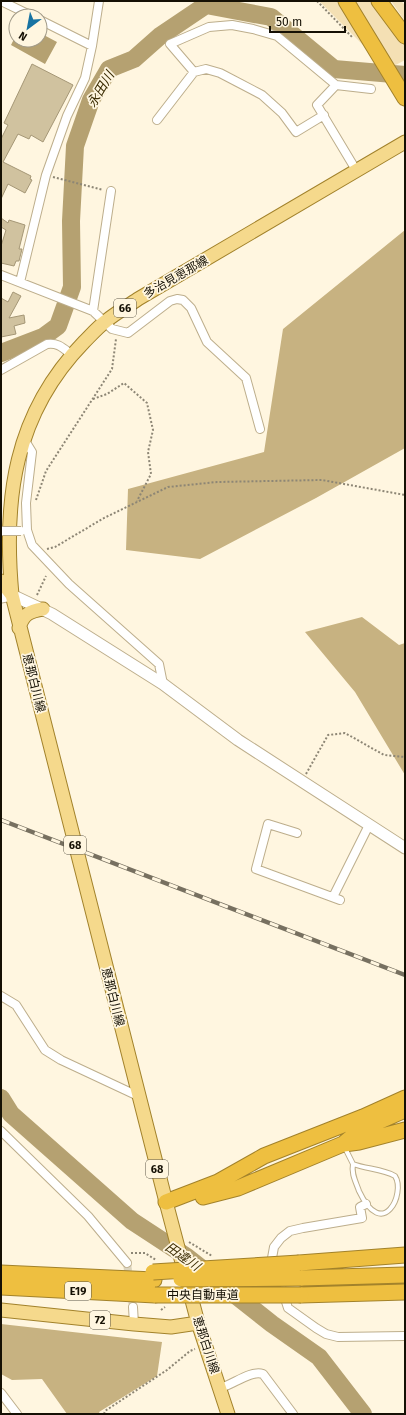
<svg xmlns="http://www.w3.org/2000/svg" width="406" height="1415" viewBox="0 0 406 1415" font-family="'Fira Sans','Noto Sans JP',sans-serif">
<style>
.green{fill:#f4e0b4}
.forest{fill:#c7b281}
.water{fill:#b5a171}
.lines{fill:none;stroke-linecap:round;stroke-linejoin:round}
.river{stroke:#b5a171;stroke-width:18}
.building{fill:#d0c29f;stroke:#a59776}
.street-tunnel{stroke:#dcd4bf;stroke-width:8;stroke-dasharray:8 4;stroke-linecap:butt}
.lane-casing{stroke:#bdae8c;stroke-width:6}
.street-casing{stroke:#bdae8c;stroke-width:10}
.secondary-casing{stroke:#bdae8c;stroke-width:13}
.primary-casing{stroke:#a2822b;stroke-width:15}
.highway-casing{stroke:#a2822b;stroke-width:17}
.path{stroke:#8d8675;stroke-width:2;stroke-dasharray:2 2;stroke-linecap:butt}
.lane{stroke:#fff;stroke-width:4}
.street{stroke:#fff;stroke-width:8}
.secondary{stroke:#fff;stroke-width:11}
.primary{stroke:#f5d98c;stroke-width:13}
.highway{stroke:#eebf40;stroke-width:15}
.rail-casing{stroke:#777060;stroke-width:4.5}
.rail{stroke:#fff6e0;stroke-width:3;stroke-dasharray:9;stroke-linecap:butt}
.street-bridge-casing{stroke:#bdae8c;stroke-width:10;stroke-linecap:butt}
.highway-bridge-casing{stroke:#a2822b;stroke-width:17;stroke-linecap:butt}
.street-bridge{stroke:#fff;stroke-width:8}
.highway-bridge{stroke:#eebf40;stroke-width:15}
.labels{text-anchor:middle;stroke-width:3.5;stroke-linejoin:round;paint-order:stroke}
.shield{fill:#fff6e0;stroke:#5b5546;stroke-width:1}
.shield-label{font-size:11px;font-weight:bold;fill:#151004}
.street-label{font-size:12px;fill:#151004;stroke:#fff6e0}
.water-label{font-size:13px;font-style:italic;fill:#3c2d04;stroke:#fff6e0}
</style>
<rect width="100%" height="100%" fill="#fff6e0"/>
<path class="green" d="M319,1h24l37,61z
M351,1h23l31,43v16l-13,7z
M391,1h10l4,4v16z"/>
<path class="forest" d="M405,230v218l-89,50 -116,61 -74,-9 2,-61 136,-37 19,-123z
M362,617l37,28 6,-2v132l-50,-83 -50,-60z
M1,1324l161,18 -5,34 -58,36 1,2h-33l-25,-35 -30,1 -11,-6z"/>
<path class="water" d="M40,33l17,9 -12,22 -34,-19 5,-10v5h24z"/>
<g class="lines">
<path class="river" d="M1,353l42,-16 15,-11 14,-39 -1,-66 4,-75 16,-46 18,-31 25,-10 26,-23 46,-31 65,12 63,52 71,6
M1,1098l10,16 121,107 55,36 85,67 47,33 44,57"/>
</g>
<path class="building" d="M32,64l41,21 -30,57 -12,-7 -2,4 -11,-5 -15,28 28,14 -1,3 2,1 -7,13 -17,-9 -7,15v-60l7,-14 -4,-2z
M1,218l7,5 1,-3 16,5 -6,24h3l-3,12h-3l-2,5 -13,-3v-17l5,-16 -5,-3z
M13,292l8,4 -12,22 15,-3 1,8 -11,3 2,8 -15,3v-39l7,4z"/>
<g class="lines">
<path class="street-tunnel" d="M127,1263l6,44"/>
<defs>
<path id="lane" d="M345,1148l8,16c13,5 30,5 42,12 11,17 -12,66 -36,15 -3,-9 -8,-17 -6,-27"/>
<path id="street" d="M1,1l31,15
M40,20l52,26
M324,115l-28,17 -14,-19 -20,-18 -42,-22 -14,-4 -12,3 -24,-28 39,-17 23,-2 21,4 24,7 59,49
M157,120l37,-48
M356,170l-39,-65 19,-20 35,4
M1,275l92,36 19,18 16,4 42,-32 7,-2 6,1 8,8 16,34 39,36 14,51
M20,282l26,-107 21,-59 18,-38 7,-32 7,-45
M93,311l18,-120
M1,370l46,-26c11,-2 17,5 25,11
M24,439l8,13 -6,51 1,27 5,15 37,39 90,80 4,20
M297,833l-29,-9 -12,45 84,31
M333,897l36,-72
M1,996l15,9 29,45 16,10 77,36
M1,1131l87,85 39,47
M366,1204l-6,3 2,11 -59,10 -13,3 -9,7 -7,9 -2,11 16,50 28,20 10,6 12,3 67,-1
M133,1307l1,17
M220,1388c13,-3 30,-18 43,-14l30,40
M1,1393l16,21"/>
<path id="secondary" d="M1,597l11,-2 40,19 111,70 75,56 167,108"/>
<path id="primary" d="M1,581l11,14 154,607 32,121 30,91
M12,595c-9,-96 2,-181 72,-253 7,-7 14,-15 22,-21 10,-8 22,-15 32,-22l267,-157
M19,628c4,-14 11,-17 24,-19
M1,1310l133,14 37,3 27,-4"/>
<path id="highway" d="M346,1l59,97
M379,1l26,35
M344,1144l15,-2 46,-12
M203,1197l35,-9 105,-44 17,-14 45,-20
M166,1202l52,-20 46,-26 99,-39 42,-19
M299,1263l106,-8
M1,1273l153,7
M301,1278l104,-3
M1,1287l154,8
M301,1295l104,-3"/>
</defs>
<use href="#lane" class="lane-casing"/>
<use href="#street" class="street-casing"/>
<use href="#secondary" class="secondary-casing"/>
<use href="#primary" class="primary-casing"/>
<use href="#highway" class="highway-casing"/>
<path class="path" d="M317,1l36,37
M53,177l50,13
M93,399l14,-5 17,-11 23,20 6,27 -5,22 3,22 -14,27
M36,500l10,-29 66,-102 4,-30
M47,549l8,-2 49,-29 64,-31 49,-5 105,-2 83,15
M37,595l9,-19
M306,774l22,-39 17,-2 39,22 21,2
M189,1242l23,14
M131,1253h14l11,7
M161,1310l4,-3
M104,1414l1,-3 62,-41 23,-19 5,-2"/>
<use href="#lane" class="lane"/>
<use href="#street" class="street"/>
<use href="#secondary" class="secondary"/>
<use href="#primary" class="primary"/>
<use href="#highway" class="highway"/>
<defs>
<path id="rail" d="M1,820l404,155"/>
</defs>
<use href="#rail" class="rail-casing"/>
<use href="#rail" class="rail"/>
<defs>
<path id="street-bridge" d="M1,531h20"/>
<path id="highway-bridge" d="M153,1272l146,-9
M181,1279l120,-1
M155,1295h146"/>
</defs>
<use href="#street-bridge" class="street-bridge-casing"/>
<use href="#highway-bridge" class="highway-bridge-casing"/>
<use href="#street-bridge" class="street-bridge"/>
<use href="#highway-bridge" class="highway-bridge"/>
</g>
<g class="labels">
<g class="shield">
<rect x="114" y="299" width="22" height="18" rx="3"/>
<rect x="64" y="836" width="22" height="18" rx="3"/>
<rect x="146" y="1160" width="22" height="18" rx="3"/>
<rect x="65" y="1282" width="26" height="18" rx="3"/>
<rect x="90" y="1311" width="20" height="18" rx="3"/>
</g>
<g class="shield-label">
<text x="125" y="312">66</text>
<text x="75" y="849">68</text>
<text x="157" y="1173">68</text>
<text x="78" y="1295">E19</text>
<text x="100" y="1324">72</text>
</g>
<g class="street-label">
<text transform="translate(176 277) rotate(-30)" y="4">多治見恵那線</text>
<text transform="translate(34 683) rotate(76)" y="4">恵那白川線</text>
<text transform="translate(113 997) rotate(76)" y="4">恵那白川線</text>
<text x="203" y="1299">中央自動車道</text>
<text transform="translate(206 1345) rotate(72)" y="4">恵那白川線</text>
</g>
<g class="water-label">
<text transform="translate(100 89) rotate(-59)" y="5">永田川</text>
<text transform="translate(183 1256) rotate(35)" y="5">田違川</text>
</g>
</g>
<rect width="406" height="1415" fill="none" stroke="#151004" stroke-width="4"/>
<g transform="translate(28 28) rotate(212)"><circle r="19" fill="#fff6e0" stroke="#a19a88"/>
<path d="M0-3L7 15L0 10L-7 15Z" fill="#1873a2"/>
<text y="-6" font-size="11" font-weight="bold" text-anchor="middle" fill="#151004">N</text>
</g>
<path d="M270 26v6h75v-6" fill="none" stroke="#151004" stroke-width="2"/>
<text x="276" y="26" font-size="12" fill="#151004" stroke="#fff6e0" stroke-width="3" paint-order="stroke">50 m</text>
</svg>
